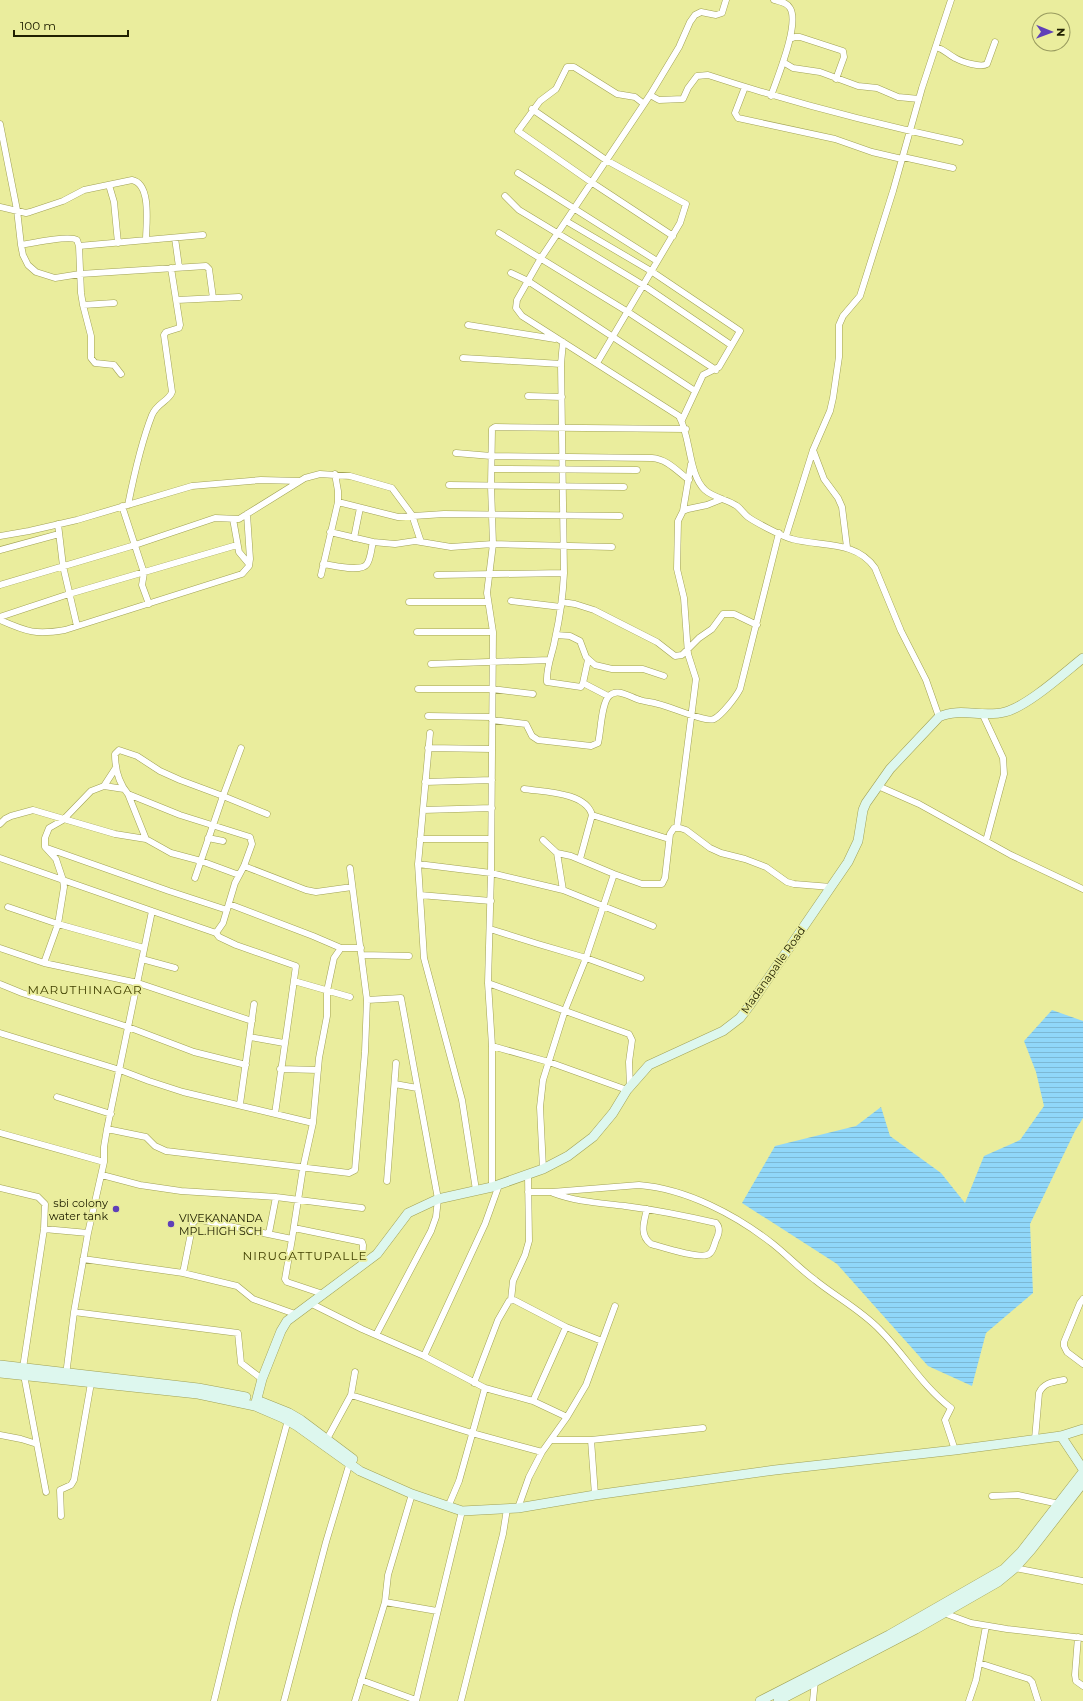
<svg xmlns="http://www.w3.org/2000/svg" width="1083" height="1701" viewBox="0 0 1083 1701" font-family="Montserrat,sans-serif">
<style>
.water{fill:url(#water-rules)}
.lines{fill:none;stroke-linecap:round;stroke-linejoin:round}
.street-casing{stroke:#a1a255;stroke-width:7}
.secondary-casing{stroke:#a1a255;stroke-width:10}
.street{stroke:#fff;stroke-width:6}
.secondary{stroke:#ddf7ee;stroke-width:9}
.poi-dot{fill:#5f40b8;stroke:#eaed9d;stroke-width:1.5}
.labels{text-anchor:middle;stroke-width:3.5;stroke-linejoin:round;paint-order:stroke}
.street-label{font-size:11px;fill:#202001;stroke:#eaed9d}
.poi-label{font-size:11px;fill:#202001;stroke:#eaed9d;text-anchor:end}
.neighbourhood-label{font-size:12px;letter-spacing:1px;fill:#414000;stroke:#eaed9d}
</style>
<defs>
<pattern id="water-rules" width="6" height="5" patternUnits="userSpaceOnUse"><rect width="6" height="5" fill="#90d7f9"/><path d="M0 2.5h6" fill="none" stroke="#7cb8d4"/></pattern>
</defs>
<rect width="100%" height="100%" fill="#eaed9d"/>
<path class="water" d="M1052,1010l31,11v97l-8,13 -45,93 3,69 -47,40 -14,53 -44,-20 -91,-102 -95,-61 33,-57 81,-20 25,-19 9,29 51,37 24,30 19,-47 36,-16 24,-34 -8,-34 -12,-31z"/>
<g class="lines">
<defs>
<path id="street" d="M726,0l-4,13 -6,2 -15,-3 -6,3 -5,7 -11,25 -29,48 -109,163 -24,42 -1,8 6,8 157,100c12,21 9,58 26,74 9,8 22,9 32,16 4,3 7,8 11,11 7,5 35,20 44,22 29,8 64,1 83,29l26,63 25,49 13,37
M790,39l5,-2h5l43,14 1,6 -8,22
M936,47c10,3 11,7 19,11 7,4 26,10 32,6l8,-22
M783,62l10,6 27,4 38,14 19,2 21,9 21,2
M745,87l-10,26 3,5 97,21 37,13 30,7
M650,95l9,5 24,-1 5,-11 9,-12 11,-1c82,27 167,49 252,67
M771,96c6,-18 29,-72 19,-88 -3,-6 -10,-6 -16,-8
M644,104l-9,-7 -18,-3 -43,-27h-7l-11,22 -16,12 -22,30 73,51 82,54
M532,109l74,51 80,44 -6,19 -83,140
M0,124l17,86 4,35 2,10 5,10 8,7 19,6 25,-4 126,-8 3,3 4,29
M903,157l50,11
M518,173l139,88
M109,185l5,17 4,41
M505,196l14,14 124,75 88,60
M0,207l26,6 4,-1 33,-11 21,-11 48,-10c20,4 14,45 14,60
M566,221l85,50 89,60 -21,36 -16,8 -21,45
M499,233l129,79 88,58
M175,238l4,29
M21,245c11,-2 49,-10 56,-5l2,6 2,47 2,12 8,31v22l4,5 19,2 7,9
M79,246l124,-11
M511,273l17,8 167,110
M177,300l62,-3
M83,305l31,-2
M468,325l87,14
M563,342l-2,22 3,209c-1,22 -4,44 -9,66 -2,14 -9,27 -8,43l34,5 2,-4 5,-23
M463,358l98,6
M528,396l34,1
M813,450l11,29 14,19 4,9 5,40
M456,453l35,3 161,2c15,1 25,13 37,22
M492,469l145,1
M449,485l175,2
M338,502l60,15 46,-3 176,2
M128,505c6,-30 13,-62 24,-90 5,-12 17,-14 20,-23l-8,-57 2,-3 13,-4 1,-3 -9,-57
M122,506l22,67 -2,12 7,19
M683,511l8,-47
M233,519l6,33 10,12
M58,524l5,42 14,60
M330,532l43,10 22,2 20,-3 36,6 42,-3 119,3
M0,536l29,-5 48,-11 115,-34 69,-6 39,1
M786,536l27,-86 17,-39 3,-13 6,-41v-32l4,-9 17,-20 33,-105 29,-103 29,-88
M354,538l6,-30
M0,550l59,-16
M323,564c9,1 38,9 44,0 4,-6 4,-15 6,-22
M321,575l17,-73v-11l-3,-17
M437,575l127,-2
M0,585l135,-40 80,-27 24,1 66,-41 15,-4 30,2 42,12 20,27 9,27
M511,601l50,6
M409,602h79
M562,602l13,2 19,6 63,32 18,14 7,-1 17,-17 13,-9 11,-15h11l23,11
M0,617l69,-23 168,-49
M0,620c27,12 36,15 65,10l177,-56 7,-8 1,-7 -3,-45
M417,632h76
M556,635l14,1 10,5 6,16 9,8 17,4h31l21,7
M431,664l118,-4
M583,683l25,13
M418,689h74l41,5
M982,713l21,45 1,16 -18,67
M428,716l64,1
M492,720l34,4 6,12 6,4 53,6 7,-3c3,-11 3,-39 11,-47 9,-9 22,2 31,4 6,2 13,2 18,4 11,2 48,19 56,15 8,-4 22,-22 26,-30l39,-156
M430,733l-12,131 6,94 38,142 14,90
M241,748l-18,48 44,18
M428,748l64,1
M425,782l67,-2
M104,786l20,3
M878,786l41,18 92,51 72,34
M524,789c20,3 62,3 68,26l-12,44
M128,794l52,21 70,22 2,7 -8,22 -9,17 -12,40 -7,10
M423,810l69,-2
M592,815l77,24
M0,824l5,-5 6,-3 22,-6 82,24 31,5 25,14 30,8 38,14
M677,828l19,-149 -8,-25 -4,-56 -7,-29 1,-48 5,-10 5,-2 19,-4 15,-6
M208,838l15,3
M146,839l-18,-45c-10,-12 -13,-25 -13,-40l4,-4 18,6 23,15 20,9 43,16 -28,82
M420,839h71
M543,840l14,13
M47,848l122,43 58,19
M0,858l152,53
M418,864l73,9 72,17 -6,-37 14,3 43,18 -28,84 -21,52 -22,70 -3,27 3,62
M244,866l62,24 10,2 36,-5
M350,868l17,132
M614,874l28,10h20l3,-6 5,-44 4,-6h6l6,2 24,18 11,5 24,6 21,8 21,15 7,2 37,3
M563,890l90,36
M420,895l71,6
M229,904l84,32 28,12
M8,907l50,17 86,24
M490,929l48,15 48,14 55,20
M0,948l44,15 94,20 114,38
M362,955l47,1
M142,959l33,9
M44,963l14,-39 6,-37 -1,-7 -7,-21 -11,-12v-9l4,-10 14,-8 28,-29 13,-5 11,-17
M294,981l56,16
M488,983l141,51 3,6 -3,22 1,25
M0,984l22,9 106,34 66,25 52,13
M0,1033l120,37 29,11 34,11 130,31
M250,1037l34,6
M492,1046l57,16 78,28
M280,1069l38,1
M395,1084l22,4
M57,1097l54,17
M240,1104l14,-100
M107,1129l39,8 9,9 11,5 183,22 6,-3 10,-118 2,-52 34,-2 37,201 -2,18 -5,14 -55,104
M0,1133l104,29
M102,1175l38,10 41,6 95,6 86,11
M387,1181l9,-118
M492,1187v-141l-4,-63 3,-110 2,-241 -6,-39 6,-49 -2,-58 1,-57 3,-2 191,2
M0,1188l38,9 7,7 -1,25 -21,139
M528,1192h24l87,-7c48,4 97,30 134,59 15,12 27,25 42,36 21,17 46,30 65,50 26,26 41,55 71,78l-6,12 10,30
M553,1193c24,9 48,10 72,13 31,4 61,10 91,17 5,5 3,11 0,17 -2,5 -3,12 -7,14 -8,6 -47,-7 -58,-10 -12,-9 -7,-22 -4,-35
M294,1228l68,14 1,3 -1,19
M44,1229l44,4
M269,1233l7,-36
M292,1239l-7,40 2,3 36,12
M83,1259l100,14 54,13 16,13 42,15
M183,1273l10,-50 3,-3h5l91,19 11,-71 10,-45 6,-65 8,-42v-25l7,-33 7,-10h20
M1083,1299l-3,4 -16,39v4l3,6 16,12
M511,1300l2,-19 12,-26 4,-14 -1,-66
M310,1303l52,26 62,27
M74,1312l164,21 3,30 21,16
M566,1327l36,14
M24,1375l22,117
M66,1375l8,-63 14,-79 16,-71v-15l3,-18 45,-218 64,22 3,4 17,8 60,21 -21,148
M474,1383l24,-63 11,-19 5,-1 52,27 -33,74
M485,1388l48,13 34,16 -25,35 -13,25 -11,31
M351,1395l4,-23
M567,1417l19,-32 29,-79
M0,1435l21,4 16,5
M327,1439l24,-44 121,38 70,19
M1035,1439l4,-46c5,-11 15,-11 25,-13
M551,1440h40l112,-12
M591,1440l4,55
M992,1496l26,-1 41,9
M448,1507l11,-26 26,-93 -61,-32 61,-132 14,-39
M61,1516l-1,-26 11,-5 3,-5 17,-97
M1015,1568l68,13
M385,1602l52,9
M941,1612l30,11 36,6 76,9
M1078,1637l-3,38 1,6 7,5
M979,1663l50,16 3,3 6,19
M361,1680l55,20
M214,1701l22,-90 52,-191
M284,1701l42,-159 24,-80
M355,1701l30,-99 3,-27 24,-81
M416,1701l46,-190
M461,1701l42,-167 4,-25
M813,1701l2,-21
M969,1701l7,-21 10,-54"/>
<path id="secondary" d="M0,1365l198,23 48,9
M0,1373l198,21 57,12 28,12 14,8 63,45 52,23 50,17 56,-3 77,-13 180,-25 180,-20 106,-14 22,-7
M259,1401l30,12 12,7 52,39
M255,1406l7,-27 19,-48 6,-10 90,-67 31,-41 30,-14 54,-12 51,-18 25,-13 25,-19 20,-24 14,-23 22,-25 74,-34 17,-13 10,-13 98,-143 10,-21 5,-31 3,-7 24,-34 49,-52c21,-10 44,1 66,-5 23,-6 59,-39 78,-54
M1061,1436l22,33
M760,1701l129,-66 115,-66 17,-17 62,-80
M778,1701l138,-72 82,-47 17,-14 16,-18 52,-67"/>
</defs>
<use href="#street" class="street-casing"/>
<use href="#secondary" class="secondary-casing"/>
<use href="#street" class="street"/>
<use href="#secondary" class="secondary"/>
</g>
<g class="poi-dot">
<circle cx="116" cy="1209" r="4"/>
<circle cx="171" cy="1224" r="4"/>
</g>
<g class="labels">
<g class="street-label">
<text transform="translate(773 970) rotate(-55)" y="4">Madanapalle Road</text>
</g>
<g class="poi-label">
<text x="108" y="1207">sbi colony<tspan x="108" dy="13">water tank</tspan></text>
<text x="179" y="1222" text-anchor="start">VIVEKANANDA<tspan x="179" dy="13">MPL.HIGH SCH</tspan></text>
</g>
<g class="neighbourhood-label">
<text x="85" y="994">MARUTHINAGAR</text>
<text x="305" y="1260">NIRUGATTUPALLE</text>
</g>
</g>
<g transform="translate(1051 32) rotate(91)"><circle r="19" fill="#eaed9d" stroke="#999b5f"/>
<path d="M0-3L7 15L0 10L-7 15Z" fill="#5f40b8"/>
<text y="-6" font-size="11" font-weight="bold" text-anchor="middle" fill="#202001">N</text>
</g>
<path d="M14 30v6h114v-6" fill="none" stroke="#202001" stroke-width="2"/>
<text x="20" y="30" font-size="12" fill="#202001" stroke="#eaed9d" stroke-width="3" paint-order="stroke">100 m</text>
</svg>
